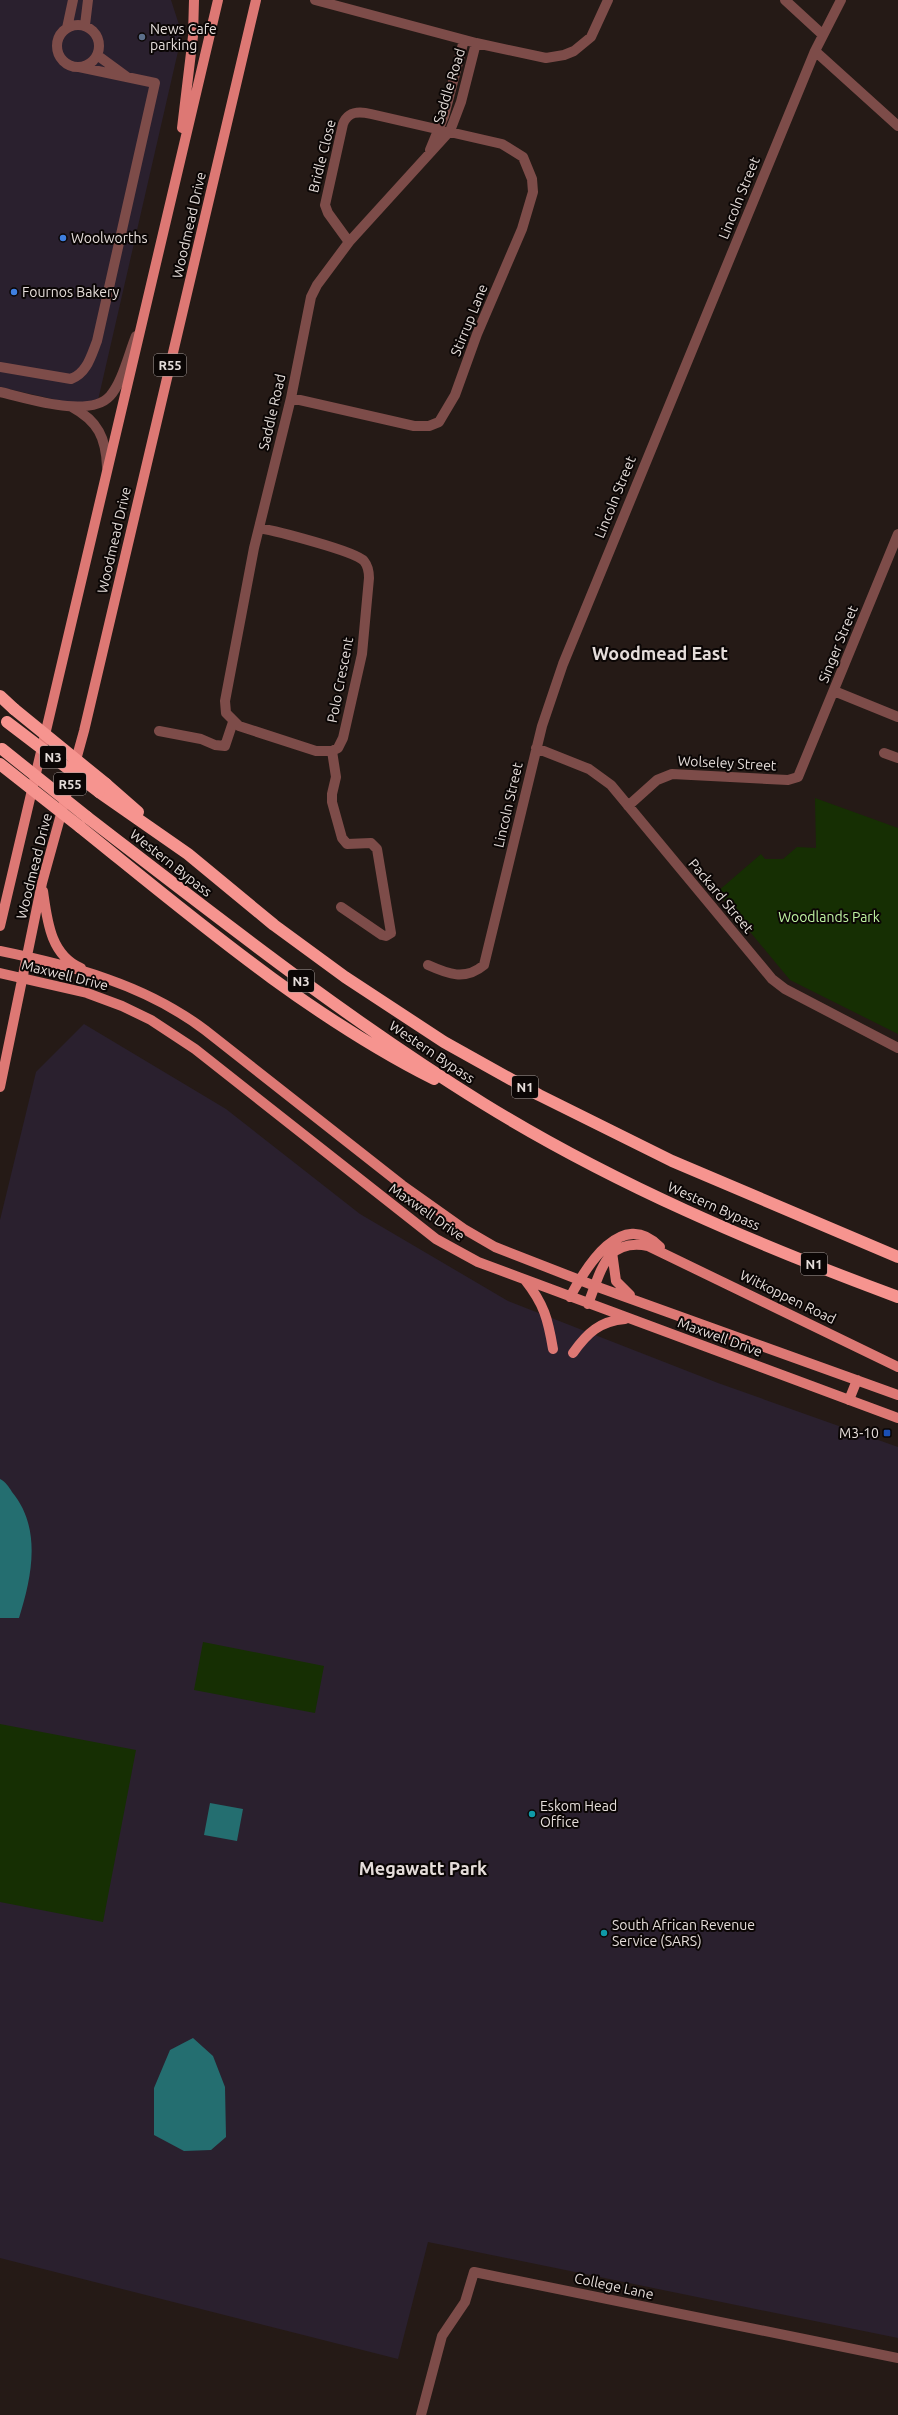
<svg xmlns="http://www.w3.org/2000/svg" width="898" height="2415" viewBox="0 0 898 2415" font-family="Ubuntu,sans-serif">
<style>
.commercial{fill:#2a202e}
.green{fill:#162f03}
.water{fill:#246e70}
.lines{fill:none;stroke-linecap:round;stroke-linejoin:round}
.minor{stroke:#7d4c49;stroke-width:10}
.major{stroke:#dd7874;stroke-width:10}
.highway{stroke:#f6948f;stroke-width:12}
.highway-bridge{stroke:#f6948f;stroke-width:12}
.service-dot{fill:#5c6f8a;stroke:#0b0605;stroke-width:1.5}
.shop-dot{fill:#3f7fe0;stroke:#0b0605;stroke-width:1.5}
.transit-dot{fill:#1a4fb4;stroke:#0b0605;stroke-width:1.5}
.culture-dot{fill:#0f9aa8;stroke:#0b0605;stroke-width:1.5}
.labels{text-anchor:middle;stroke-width:4;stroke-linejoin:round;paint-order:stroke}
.shield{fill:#0b0605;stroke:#a49c9a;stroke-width:1}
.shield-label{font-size:13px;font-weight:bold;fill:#e5ddda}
.poi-label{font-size:14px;fill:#e5ddda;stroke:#0b0605;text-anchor:start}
.street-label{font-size:14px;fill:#e5ddda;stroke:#0b0605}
.park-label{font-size:14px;fill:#c0f4a3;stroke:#0b0605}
.district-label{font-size:18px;font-weight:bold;fill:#e5ddda;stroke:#0b0605}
</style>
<rect width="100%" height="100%" fill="#251a16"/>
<path class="commercial" d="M0,0h171l11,34 -86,375 -96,-22z
M84,1024l142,85 134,105 148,87 210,82 180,64v891l-470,-96 -30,117 -398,-101v-1038l36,-148z"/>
<path class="green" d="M815,798l83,30v206l-108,-54 -73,-88 44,-38 4,5h18l14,-12 19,1z
M203,1642l121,24 -9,47 -121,-23z
M0,1724l136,26 -33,172 -103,-20z"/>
<path class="water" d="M0,1479c5,2 9,8 12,13 30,36 20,85 7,126h-19z
M210,1803l33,6 -6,32 -33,-6z
M193,2038l20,18 12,31 1,50 -15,13 -27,1 -30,-16v-47l16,-38z"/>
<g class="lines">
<path class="minor" d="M315,0l161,43 70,15 18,-3 10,-4 17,-14 17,-37
M785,0l38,35
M57 46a21 21 0 1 1 42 0a21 21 0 1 1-42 0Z
M85,25l3,-25
M67,28l6,-28
M815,51l83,75
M97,55l30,22
M430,150l14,-34 20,-76
M0,367l71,12c16,-6 20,-23 26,-38l58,-258 -76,-16
M0,392c27,6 89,27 110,4 12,-13 19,-43 26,-60
M291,398l123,28h15l10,-4 16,-27 22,-61 45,-105 11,-37 -1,-13 -9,-22 -21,-13 -131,-30c-12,-3 -23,-3 -28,10l-18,81 3,8 21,29
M72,407c26,14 34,31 35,60
M259,528c17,3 96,23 105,33 4,5 5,11 5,17l-7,76 -19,84 -5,10 -6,3h-16l-77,-25 -13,-13 -1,-12 29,-153 37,-150 20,-101 6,-12 32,-43 101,-111 11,-29 15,-59
M834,691l64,26
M159,731l42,8 14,6 10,1 8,-24
M536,748l53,21 22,16 161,194 13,10 113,59
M332,751l4,26 -4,17v8l10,36 5,6 24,-1 6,6 14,84 -5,3 -4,-1 -41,-28
M884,753l14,5
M628,806l29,-26 15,-6 116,6 10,-3 100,-243
M428,965c20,9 37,16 56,0l58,-239 21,-62 252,-613 26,-51
M421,2415l21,-79 23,-34 9,-30 424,86"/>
<path class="major" d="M182,128l11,-92 1,-36
M43,891c4,28 7,64 38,77
M0,926l218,-926
M0,951c73,15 144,33 205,79l197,155 62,44 31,18 100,39 303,109
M0,973l87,20 35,13 29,14 44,29 241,190 42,23 420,156
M0,1087l42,-204 42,-152 172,-731
M612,1252l4,29 14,14
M525,1280c19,24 23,39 28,69
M570,1297c16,-30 52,-90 90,-50
M588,1304c13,-32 17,-66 60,-58l250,121
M573,1353c14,-20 27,-32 52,-34
M849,1400l8,-20"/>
<path class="highway" d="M0,696l14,13
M106,784l32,28
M99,792l89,62 86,71 71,52 99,65 95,53 133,66 226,96
M87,817c130,100 258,201 397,287 130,80 271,140 414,193
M80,827c112,90 225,187 354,252"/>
<path class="highway-bridge" d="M14,709l92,75
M7,722l92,70
M2,749l85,68
M0,764l80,63"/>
</g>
<circle class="service-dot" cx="142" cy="37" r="4"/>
<g class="shop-dot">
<circle cx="63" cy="238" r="4"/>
<circle cx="14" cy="292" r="4"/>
</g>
<rect class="transit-dot" x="883" y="1429" width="8" height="8" rx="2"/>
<g class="culture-dot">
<circle cx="532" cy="1814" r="4"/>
<circle cx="604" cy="1933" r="4"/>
</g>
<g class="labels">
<g class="shield">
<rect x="154" y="354" width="32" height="22" rx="3"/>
<rect x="40" y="746" width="26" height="22" rx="3"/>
<rect x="54" y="773" width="32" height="22" rx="3"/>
<rect x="288" y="970" width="26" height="22" rx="3"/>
<rect x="512" y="1076" width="26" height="22" rx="3"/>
<rect x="801" y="1253" width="26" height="22" rx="3"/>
</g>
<g class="shield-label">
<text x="170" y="370">R55</text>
<text x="53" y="762">N3</text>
<text x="70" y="789">R55</text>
<text x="301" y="986">N3</text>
<text x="525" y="1092">N1</text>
<text x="814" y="1269">N1</text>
</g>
<g class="poi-label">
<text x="150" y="34">News Cafe<tspan x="150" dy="16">parking</tspan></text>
<text x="71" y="243">Woolworths</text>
<text x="22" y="297">Fournos Bakery</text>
<text x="879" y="1438" text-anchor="end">M3-10</text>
<text x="540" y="1811">Eskom Head<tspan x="540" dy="16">Office</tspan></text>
<text x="612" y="1930">South African Revenue<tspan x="612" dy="16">Service (SARS)</tspan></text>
</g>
<g class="street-label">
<text transform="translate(449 86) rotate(-73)" y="5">Saddle Road</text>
<text transform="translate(322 156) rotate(-76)" y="5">Bridle Close</text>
<text transform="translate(739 198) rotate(-68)" y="5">Lincoln Street</text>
<text transform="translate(189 225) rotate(-77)" y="5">Woodmead Drive</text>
<text transform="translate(469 320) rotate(-68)" y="5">Stirrup Lane</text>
<text transform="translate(272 412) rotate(-77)" y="5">Saddle Road</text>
<text transform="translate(615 497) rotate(-68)" y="5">Lincoln Street</text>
<text transform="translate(114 540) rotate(-77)" y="5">Woodmead Drive</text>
<text transform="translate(838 644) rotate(-68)" y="5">Singer Street</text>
<text transform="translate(340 680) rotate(-79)" y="5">Polo Crescent</text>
<text transform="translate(727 763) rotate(3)" y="5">Wolseley Street</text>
<text transform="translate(508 805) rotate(-77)" y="5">Lincoln Street</text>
<text transform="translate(171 863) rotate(38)" y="5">Western Bypass</text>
<text transform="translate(34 866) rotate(-76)" y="5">Woodmead Drive</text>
<text transform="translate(721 896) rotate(50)" y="5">Packard Street</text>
<text transform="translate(65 975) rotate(14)" y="5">Maxwell Drive</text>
<text transform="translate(432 1052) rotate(34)" y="5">Western Bypass</text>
<text transform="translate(714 1206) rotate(24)" y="5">Western Bypass</text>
<text transform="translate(427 1212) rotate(35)" y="5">Maxwell Drive</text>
<text transform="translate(788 1297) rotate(26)" y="5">Witkoppen Road</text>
<text transform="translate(720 1337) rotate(20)" y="5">Maxwell Drive</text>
<text transform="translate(614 2286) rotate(12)" y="5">College Lane</text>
</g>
<g class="park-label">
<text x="829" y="922">Woodlands Park</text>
</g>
<g class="district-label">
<text x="660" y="660">Woodmead East</text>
<text x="423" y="1875">Megawatt Park</text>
</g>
</g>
</svg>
